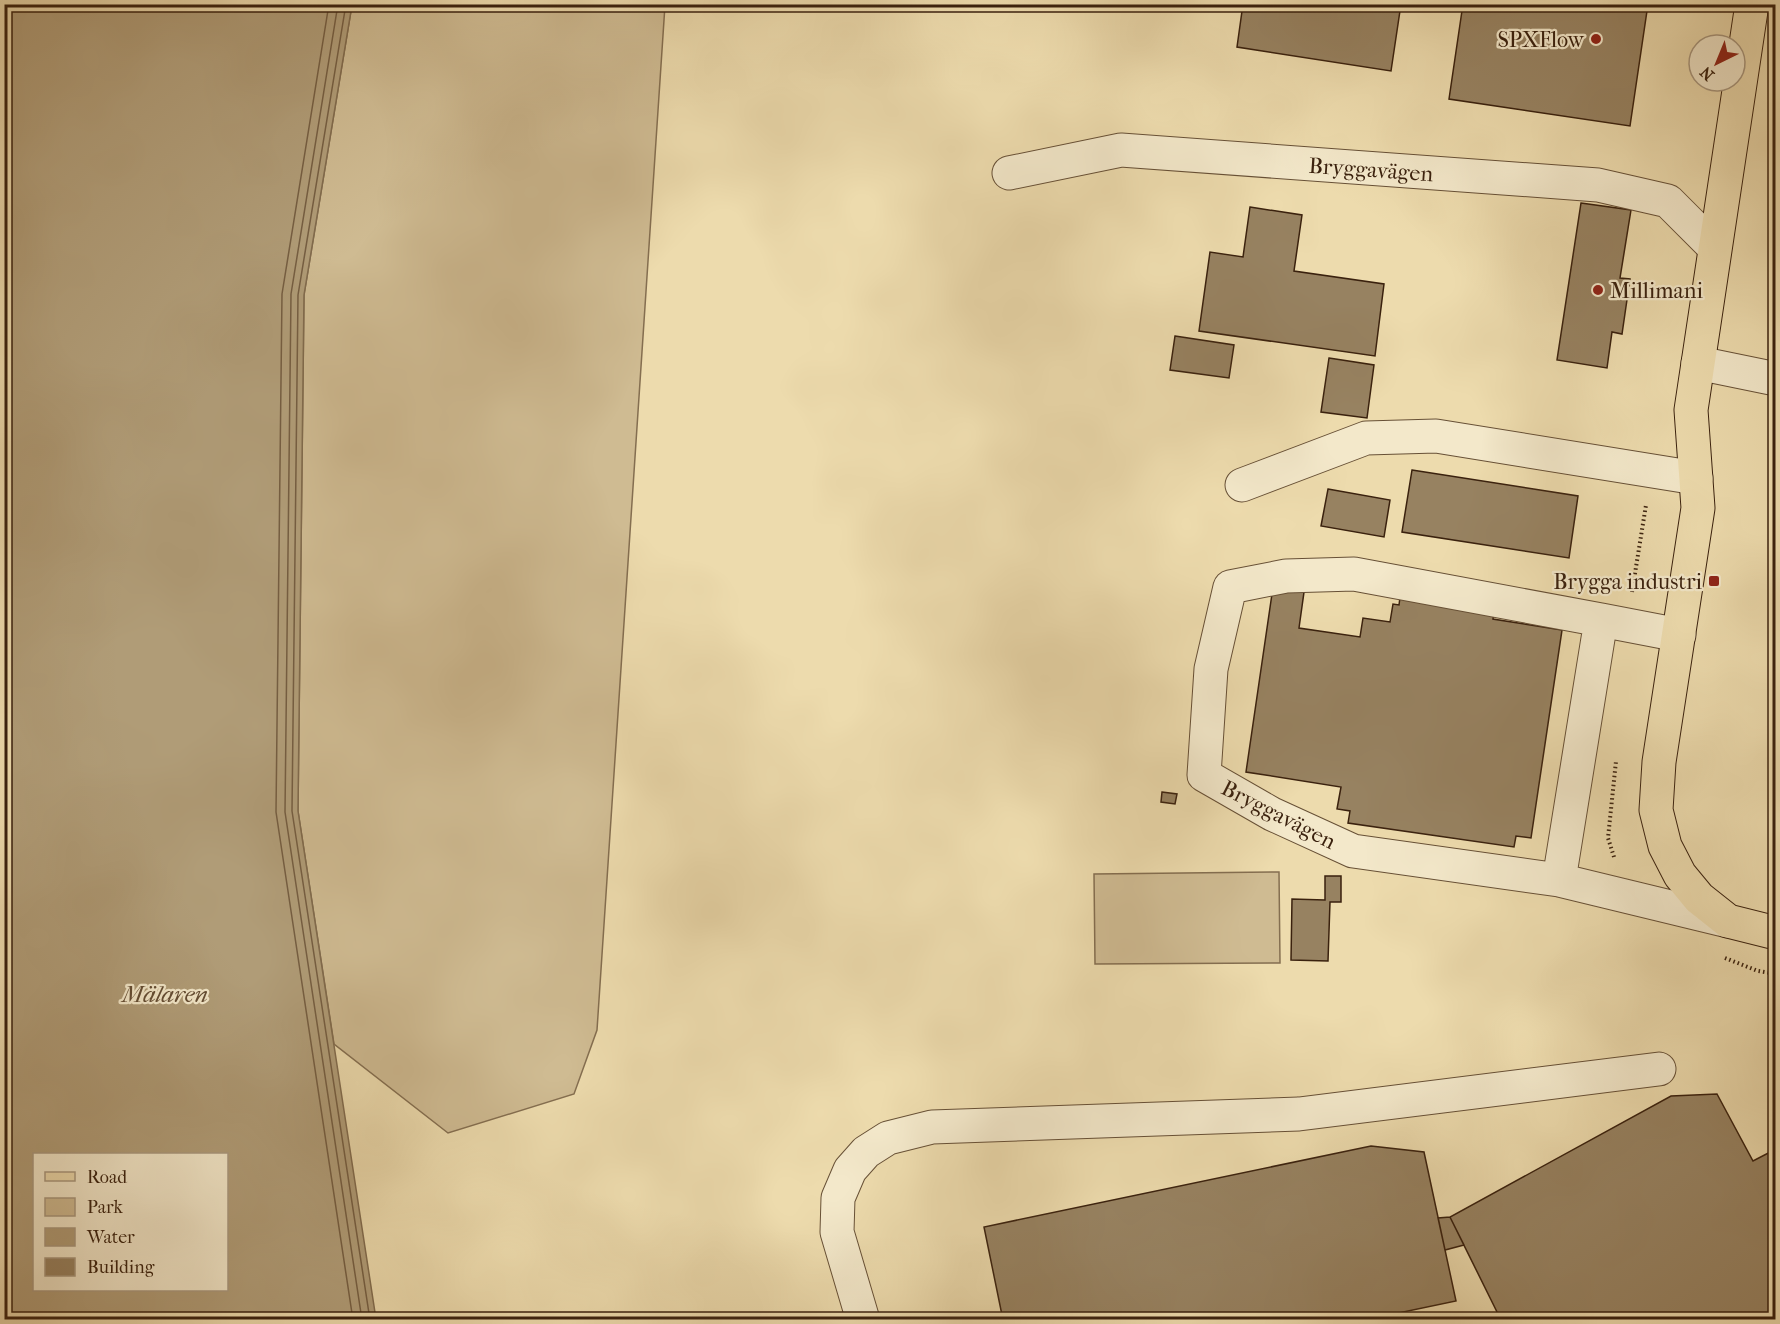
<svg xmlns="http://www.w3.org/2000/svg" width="1780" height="1324" viewBox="0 0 1780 1324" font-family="'IM FELL French Canon',serif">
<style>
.green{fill:#cfbb92;stroke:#846e50;stroke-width:1.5}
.water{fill:#b09c77;stroke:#816b4d;stroke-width:1.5;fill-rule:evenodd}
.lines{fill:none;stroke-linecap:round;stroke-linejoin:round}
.shore{stroke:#755e42;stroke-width:1.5}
.building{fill:#978261;stroke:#3a210e;stroke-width:1.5}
.minor-casing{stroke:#675036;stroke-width:35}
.major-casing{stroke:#3a210e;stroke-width:35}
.path{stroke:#3a210e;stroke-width:4;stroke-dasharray:1.5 3;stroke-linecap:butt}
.minor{stroke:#f3e8ca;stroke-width:33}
.major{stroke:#eddbad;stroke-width:33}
.poi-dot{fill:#8f2418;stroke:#f3e8ca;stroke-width:2}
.labels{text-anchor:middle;stroke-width:4.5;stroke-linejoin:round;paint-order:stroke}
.poi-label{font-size:22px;fill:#3a210e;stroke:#f3e8ca;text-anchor:end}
.street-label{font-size:22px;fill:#3a210e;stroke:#f3e8ca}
.water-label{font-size:24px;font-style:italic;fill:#634c33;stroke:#f3e8ca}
</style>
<rect width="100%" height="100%" fill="#eddbad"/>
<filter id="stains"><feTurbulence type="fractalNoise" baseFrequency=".00333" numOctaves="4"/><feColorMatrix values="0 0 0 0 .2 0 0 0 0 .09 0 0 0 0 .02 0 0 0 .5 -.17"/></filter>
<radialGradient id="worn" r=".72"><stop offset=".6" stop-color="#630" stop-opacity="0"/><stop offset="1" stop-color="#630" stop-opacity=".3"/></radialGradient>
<path class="green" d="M352,5h313l-68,1025 -23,64 -126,39 -114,-89 -36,-233 6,-516z
M1279,872l1,91 -185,1 -1,-90z"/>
<path class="water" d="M5,4l347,1 -48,290 -6,516 78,508h-371zM34,1154h192v136h-192z"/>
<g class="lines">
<path class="shore" d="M329,4l-47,290 -6,518 77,508
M338,4l-47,290 -6,518 77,508
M346,4l-48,291 -6,516 78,509"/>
</g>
<path class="building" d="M1243,4h158l-10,67 -154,-24z
M1463,4h185l-18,122 -181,-27z
M1581,203l50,7 -11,68 10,1 -8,55 -10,-2 -5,36 -50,-8z
M1250,207l52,8 -8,56 90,13 -9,72 -176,-25 11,-79 33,5z
M1175,336l59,9 -5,33 -59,-8z
M1329,358l45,7 -7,53 -46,-6z
M1412,470l166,26 -9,62 -167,-26z
M1328,489l62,11 -6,37 -63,-11z
M1273,587l31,5 -5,36 61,9 3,-19 27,4 3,-18 6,1 2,-15 94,14 -2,15 69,11 -31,208 -15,-2 -2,11 -166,-24 2,-12 -13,-2 4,-22 -95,-15z
M1162,792l15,2 -2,10 -14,-2z
M1325,876h16v26h-11l-2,59 -37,-1 1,-61 33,1z
M1717,1094l36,67 23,-12v171h-275l-51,-103 221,-121z
M1371,1146l53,6 32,149 -91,19h-362l-19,-93z
M1450,1217l14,28 -19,5 -7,-32z"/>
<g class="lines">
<defs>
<path id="minor" d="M1009,173l112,-23 477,35 70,16 46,46
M1698,363l78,16
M1242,485l124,-47 70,-2 260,42
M1601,620l-247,-46 -68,2 -56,11 -19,82 -7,106 68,39 81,37 206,29 169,41
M1559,880l42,-260 78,15
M863,1320l-26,-88 1,-34 12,-28 16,-18 22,-14 44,-11 367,-13 360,-45"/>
<path id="major" d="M1752,4l-61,406 7,98 -39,254 -3,48 9,36 15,29 19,23 29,23 48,12"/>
</defs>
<use href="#minor" class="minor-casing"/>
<use href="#major" class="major-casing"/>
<path class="path" d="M1632,592l14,-87
M1614,857l-6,-19 8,-77
M1725,958l33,13 18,3"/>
<use href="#minor" class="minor"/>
<use href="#major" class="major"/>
</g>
<g class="poi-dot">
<circle cx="1596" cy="39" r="6"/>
<circle cx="1598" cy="290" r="6"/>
<rect x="1708" y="575" width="12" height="12" rx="3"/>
</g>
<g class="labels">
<g class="poi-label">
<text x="1584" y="47">SPXFlow</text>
<text x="1610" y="298" text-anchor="start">Millimani</text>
<text x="1702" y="589">Brygga industri</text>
</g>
<g class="street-label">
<text transform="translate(1371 169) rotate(4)" y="8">Bryggavägen</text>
<text transform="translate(1279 814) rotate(27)" y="8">Bryggavägen</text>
</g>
<g class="water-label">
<text x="165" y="1002">Mälaren</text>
</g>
</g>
<rect width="1780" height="1324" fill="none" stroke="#eddbad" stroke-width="24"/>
<rect x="6" y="6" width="1768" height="1312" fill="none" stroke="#3a210e" stroke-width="3"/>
<rect x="12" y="12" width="1756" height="1300" fill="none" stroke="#3a210e" stroke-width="1.5"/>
<rect x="33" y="1153" width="195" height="138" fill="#f3e8ca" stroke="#a9987f" stroke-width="1.5"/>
<rect x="45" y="1172" width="30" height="9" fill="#eddbad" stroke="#a9987f" stroke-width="1.5"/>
<text x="87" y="1183" font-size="18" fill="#3a210e">Road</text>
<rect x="45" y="1198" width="30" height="18" fill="#cfbb92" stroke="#a9987f" stroke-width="1.5"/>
<text x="87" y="1213" font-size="18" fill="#3a210e">Park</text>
<rect x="45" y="1228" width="30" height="18" fill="#b09c77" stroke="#a9987f" stroke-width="1.5"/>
<text x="87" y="1243" font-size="18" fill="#3a210e">Water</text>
<rect x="45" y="1258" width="30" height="18" fill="#978261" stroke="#a9987f" stroke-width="1.5"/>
<text x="87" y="1273" font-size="18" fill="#3a210e">Building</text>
<g transform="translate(1717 63) rotate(223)"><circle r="28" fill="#f3e8ca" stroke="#a9987f" stroke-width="1.5"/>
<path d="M0-4.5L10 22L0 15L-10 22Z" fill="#8f2418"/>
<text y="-9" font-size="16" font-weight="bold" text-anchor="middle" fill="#3a210e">N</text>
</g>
<rect width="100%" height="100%" filter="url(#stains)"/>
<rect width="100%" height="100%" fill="url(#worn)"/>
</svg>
